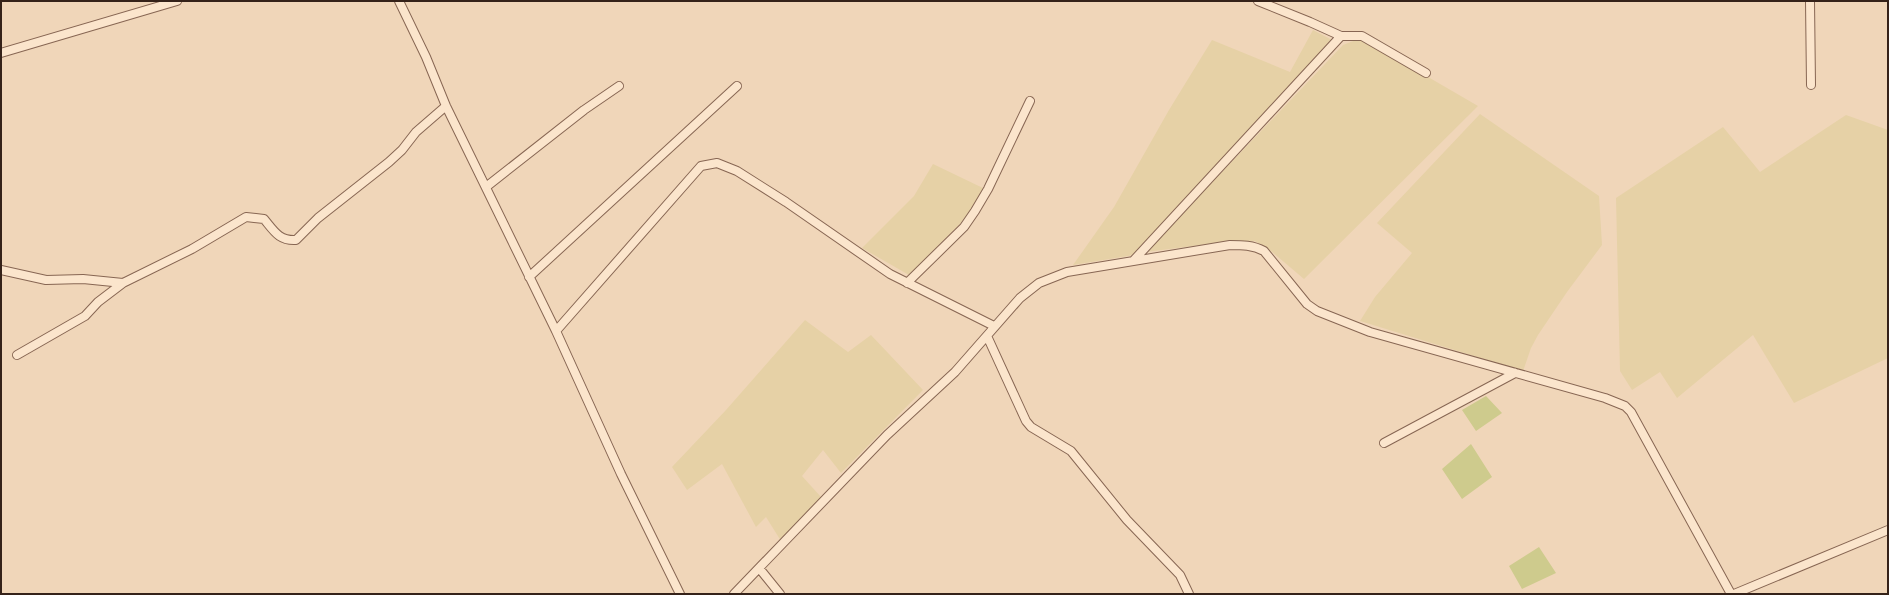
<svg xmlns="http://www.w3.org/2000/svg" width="1889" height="595" viewBox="0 0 1889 595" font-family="'IBM Plex Serif',serif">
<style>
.farmland{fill:#e6d1a6}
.green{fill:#cecb8d}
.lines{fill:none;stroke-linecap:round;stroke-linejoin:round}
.minor-casing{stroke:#876653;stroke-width:10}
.minor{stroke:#fbe5cc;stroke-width:8}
</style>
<rect width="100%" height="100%" fill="#f0d6b9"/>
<path class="farmland" d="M1313,30l21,11 -200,214 -61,10 41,-58 55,-97 43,-70 78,32z
M1361,38l117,68 -174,173 -33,-28 -16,-10h-23l-86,11 197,-207z
M1480,114l119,82 3,49 -35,47 -29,43 -7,13 -8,23 -163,-50 15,-24 37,-44 -35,-30z
M1846,115l42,15v228l-94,45 -41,-68 -76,63 -17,-26 -28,18 -12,-19 -4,-173 107,-71 37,45z
M933,164l52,25 -20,30 -56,56 -47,-27 52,-52z
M805,320l43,32 23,-17 52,55 -82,83 -18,-23 -21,26 19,21 -40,44 -15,-24 -10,10 -34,-63 -35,26 -15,-23 54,-57z"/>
<path class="green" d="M1486,396l16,17 -26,18 -14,-21z
M1471,444l21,33 -30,22 -20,-30z
M1539,547l17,26 -34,16 -13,-23z"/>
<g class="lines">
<defs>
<path id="minor" d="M399,1l27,56 20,49 110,225 65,143 59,120
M1258,1l52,21 31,14h21l64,37
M1810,1l1,84
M1,53l176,-52
M486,187l98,-77 35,-24
M1134,260l207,-224
M1,270l45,10 37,-1 40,4 69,-34 54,-32 18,2c10,12 15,22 32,21l22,-22 71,-56 13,-12 14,-18 30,-26
M529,277l208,-191
M907,283l57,-56 11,-16 13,-22 42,-88
M556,331l145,-165 16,-3 20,8 49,31 104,72 104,52
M987,336l39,85 5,6 40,24 56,69 53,55 9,19
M17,355l68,-39 13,-14 25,-19
M1384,443l131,-70
M759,568l21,26
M734,594l153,-159 68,-63 65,-74 19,-15 28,-11 163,-27c12,0 23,0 34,6l43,53 10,7 53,21 235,66 20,8 6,6 100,182
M1734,594l154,-64"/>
</defs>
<use href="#minor" class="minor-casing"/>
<use href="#minor" class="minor"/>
</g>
<rect width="1889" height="595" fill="none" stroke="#352219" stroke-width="4"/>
</svg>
